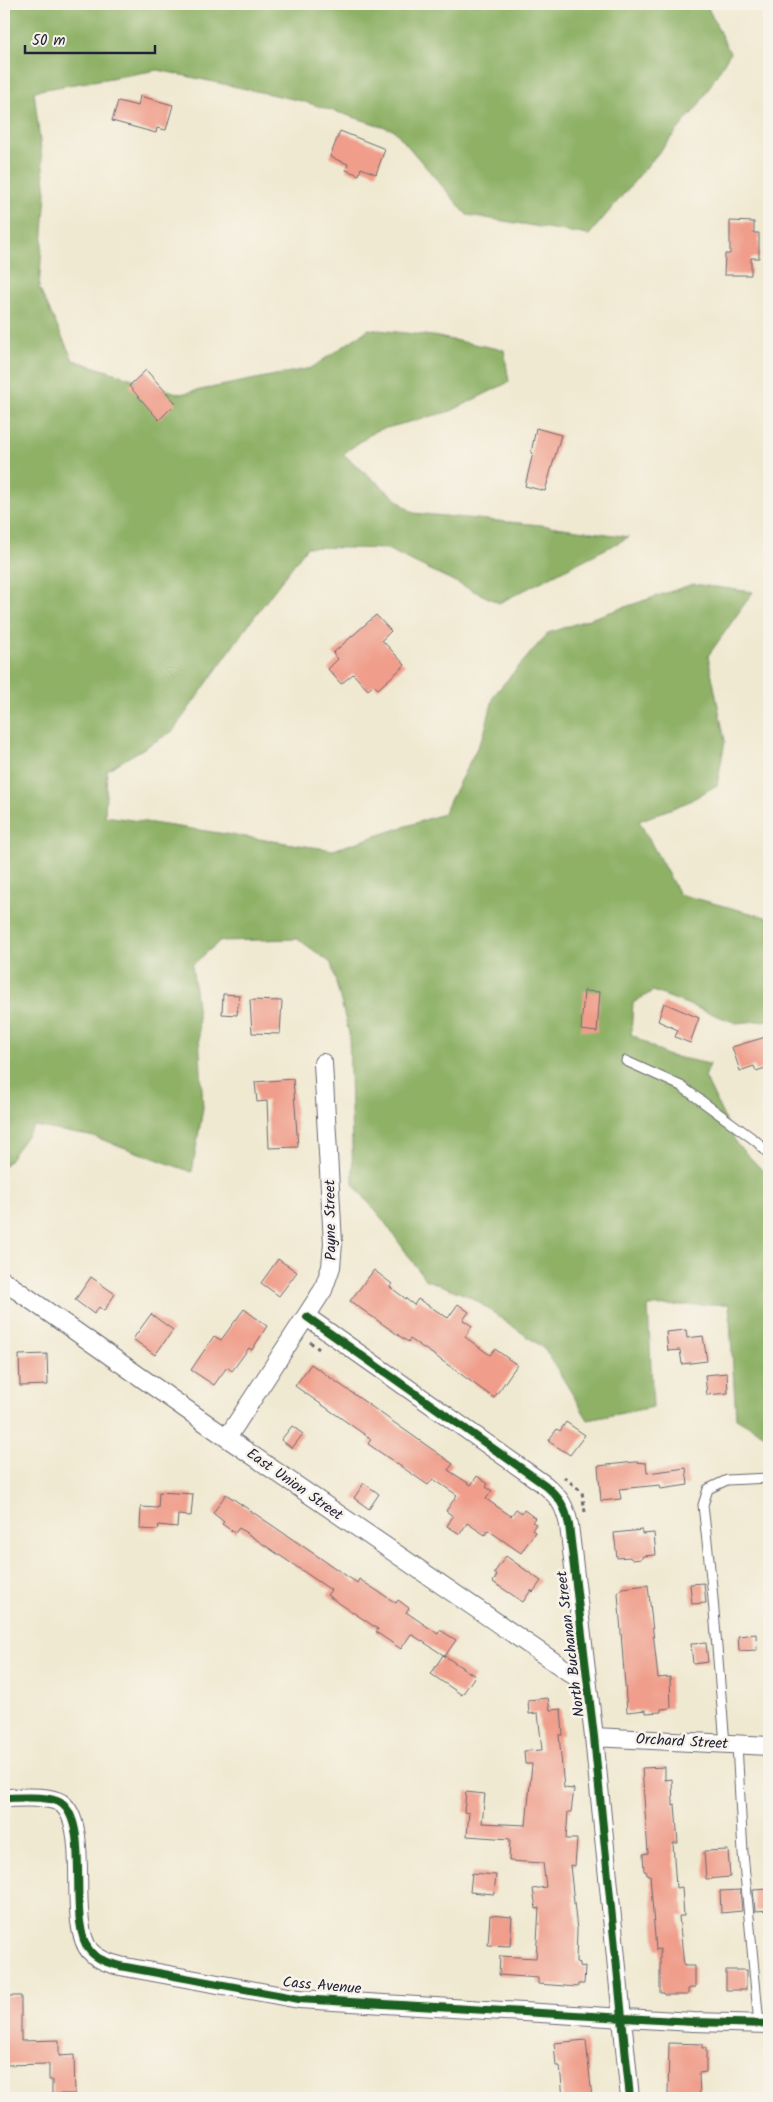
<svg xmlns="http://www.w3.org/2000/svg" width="773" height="2102" viewBox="0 0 773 2102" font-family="Kalam,sans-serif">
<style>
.forest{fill:#8eb166;stroke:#586a50}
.building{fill:#f09e8b}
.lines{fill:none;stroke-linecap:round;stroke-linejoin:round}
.service-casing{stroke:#6a6870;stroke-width:11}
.minor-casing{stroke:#6a6870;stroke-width:20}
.path{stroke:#6a6870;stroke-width:3;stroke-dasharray:4 4;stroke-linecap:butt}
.service{stroke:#fff;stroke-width:9}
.minor{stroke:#fff;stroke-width:18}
.cycleway-casing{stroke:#f7f3e8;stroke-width:11}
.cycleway{stroke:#1b5e20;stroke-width:8}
.labels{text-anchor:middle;stroke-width:5;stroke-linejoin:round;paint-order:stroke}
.street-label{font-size:15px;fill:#22223b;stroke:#f7f3e8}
</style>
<rect width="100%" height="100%" fill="#f7f3e8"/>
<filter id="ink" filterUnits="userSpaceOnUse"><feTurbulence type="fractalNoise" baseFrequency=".02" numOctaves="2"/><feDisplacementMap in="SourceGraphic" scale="10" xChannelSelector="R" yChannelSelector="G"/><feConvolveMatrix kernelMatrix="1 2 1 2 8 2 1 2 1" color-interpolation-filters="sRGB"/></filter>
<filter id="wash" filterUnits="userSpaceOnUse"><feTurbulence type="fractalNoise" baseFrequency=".0096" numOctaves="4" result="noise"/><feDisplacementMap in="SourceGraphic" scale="20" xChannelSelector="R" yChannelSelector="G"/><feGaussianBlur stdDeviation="1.12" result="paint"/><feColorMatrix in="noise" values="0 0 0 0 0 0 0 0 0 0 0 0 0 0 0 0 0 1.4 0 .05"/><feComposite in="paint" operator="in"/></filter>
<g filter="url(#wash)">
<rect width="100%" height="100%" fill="#f0e9d1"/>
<path class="forest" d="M4,4h702l24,49 -32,53 -109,129 -122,-20 -73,-85 -92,-29 -144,-31 -124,21 12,102 -7,95 34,72 107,34 131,-26 58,-39 64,7 71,14 5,32 -58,29 -76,20 -32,23 70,59 128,12 88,12 -130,66 -112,-54 -80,-2 -59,78 -75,106 -66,39 -2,46 228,34 110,-36 41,-80 10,-39 54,-62 145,-49 60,8 -45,64 17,85 -8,44 -29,17 -49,19 40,73 90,24v102l-33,3 -83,-32 -20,12 -2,31 35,21 44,9 -5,13 31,66 33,34v258h-4l-29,-17 -7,-114 -81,2 5,101 -65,13 -43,-71 -74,-52 -46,-18 -42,-59 -30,-36 -4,-151 -18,-70 -33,-24 -78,2 -28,24 6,51 5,92 -11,64 -97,-35 -61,-11 -30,41z"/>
<g id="blocks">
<path class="building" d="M140,96l33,9 -7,25 -9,-2 -1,5 -44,-12 6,-20 20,5z
M340,131l45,18 -9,25 -15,-6 -2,7 -13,-5 2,-6 -18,-7z
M730,221l24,1v11h5v25h-8v17h-27l1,-21h5z
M146,370l30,33 -17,17 -30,-34z
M536,428l25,7 -16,56 -20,-5 8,-33h-2z
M376,615l15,16 -9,9 23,25 -27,24 -4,-4 -6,5 -15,-16 -12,10 -13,-15 10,-10 -5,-6z
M584,991l16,1 -3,40 -16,-2z
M223,994l16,1 -2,20 -15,-1z
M250,1000l32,1 -2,33 -28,-1z
M664,1003l35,15 -9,25 -15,-6 3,-7 -20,-9z
M769,1036v31l-13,4 -2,-5 -14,5 -8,-24z
M293,1079l5,68 -29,1 -2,-47 -10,1 -2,-20z
M278,1259l19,13 -18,24 -18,-13z
M374,1270l18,14 -2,3 24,18 4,-6 30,19 10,-14 11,8 -6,8 9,6 -7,11 25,18 5,-6 22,16 -23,33 -60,-43 -24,-16 -2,3 -58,-41z
M91,1277l24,17 -11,17 -5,-4 -5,7 -19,-14z
M244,1309l23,17 -15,24 -3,-2 -17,23 -5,-4 -13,18 -23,-15 23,-34 7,4z
M151,1314l22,16 -18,25 -22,-16z
M686,1330l1,8 16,-2 4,25 -25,3 -2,-14 -12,1 -2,-19z
M47,1354l1,31 -28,1 -1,-31z
M311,1364l142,100 -5,6 23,15 6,-9 11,8 -2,3 6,4 -6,8 25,17 5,-7 6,4 2,-3 11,8 -3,4 4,2 -4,6 3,2 -14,21 -33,-23 -3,5 -18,-12 -7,11 -13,-8 6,-10 -7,-5 11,-16 -24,-16 -5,6 -60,-41 3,-5 -76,-53z
M727,1373l1,20 -21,2 -2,-20z
M566,1422l19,13 -15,20 -22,-14 9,-12 3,2z
M292,1426l11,8 -11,14 -11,-8z
M635,1462l11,1 1,10 39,-5 2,17 -27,4 -1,-4 -41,4 2,10 -20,2 -3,-35z
M364,1483l15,11 -10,15 -15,-11z
M159,1492l34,2 -2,22 -13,-1 -1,12 -18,-2 -1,5 -18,-1 1,-22 17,1z
M226,1494l131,89 2,-4 37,24 2,-3 11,8 -3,4 32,22 2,-4 16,10 -11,16 -34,-22 -10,15 -25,-17 2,-3 -51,-34 4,-5 -92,-62 -4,5 -13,-9 2,-2 -11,-9z
M642,1530v4l12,-1 2,22 -13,1 -2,3 -8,1 -4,-3 -12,1 -3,-25z
M506,1556l35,25 -8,11 -2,-2 -8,12 -30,-20 4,-7 -3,-2z
M704,1583l2,20 -14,1 -2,-20z
M648,1585l10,93 12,-1 1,31 -10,1v3l-15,1v-3l-19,2 -9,-119 4,-5z
M756,1634l1,16 -18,1 -1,-15z
M706,1643l2,19 -15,2 -2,-20z
M443,1655l32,21 -13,19 -31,-21z
M548,1698l2,12 11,-1 2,26h-4l5,53 10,1 -3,23h-3l-2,27h11l-2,27 -5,-1 7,65 -1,32 4,1v3l5,1 -1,17h-6v3l-40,-3v-6l-39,-3 1,-19 36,2 3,-50 -3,1 -3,-20 13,-2 -3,-24 -34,-2 1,-22 -43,-3 2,-23 -5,-1 2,-20 19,2 -3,29 44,2 6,-61h-7l-1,-13 18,-1 -4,-37 -9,1 -1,-14z
M665,1767v13l7,-1 1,26 2,-1 3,39h-5l3,45 6,-1 2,29h-5l5,50h11v21l-7,2v6h-24v-2h-4v-44l-4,1 -6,-75h-3l-1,-4h-2l-1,-17 5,-1 -6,-85z
M728,1850l2,27 -24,2 -2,-28z
M472,1873l24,2 -2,19 -24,-2z
M769,1889v21l-14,1 -2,-21z
M740,1890l2,21 -21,2 -1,-22z
M490,1915l22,2 -2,29 -22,-1z
M726,1970h20v20h-20z
M4,1996h17v45l38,-1v16l15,-1 1,39h-23v-14h-3v-16l-45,1z
M586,2040l6,58h-29l-3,-32h-4l-2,-23z
M669,2043l33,1v4h4v24l-7,1 1,25h-32z"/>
</g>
</g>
<g filter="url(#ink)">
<use href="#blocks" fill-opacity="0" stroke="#6a6870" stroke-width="1"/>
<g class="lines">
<defs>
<path id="service" d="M626,1061l55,25 75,55 13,13
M725,1744l-13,-157 -9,-82 5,-16 19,-9 42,-2
M737,1744l6,109 16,171"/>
<path id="minor" d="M4,1281l223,157 361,247
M307,1317l238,168c15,13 20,21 24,40l25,212 36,361
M227,1438l96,-148 8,-23 2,-24 -10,-180
M594,1737l175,9
M4,1798c15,0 44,-3 57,5 31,22 5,120 29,148 8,9 19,12 30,15l179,33 394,23 76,2"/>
</defs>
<use href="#service" class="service-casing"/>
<use href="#minor" class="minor-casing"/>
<path class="path" d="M310,1342l9,7
M564,1477l18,15 3,20"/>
<use href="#service" class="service"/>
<use href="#minor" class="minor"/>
<defs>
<path id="cycleway" d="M307,1317l238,168c15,13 20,21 24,40l25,212 36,361
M4,1798c15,0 44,-3 57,5 31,22 5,120 29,148 8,9 19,12 30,15l179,33 394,23 76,2"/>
</defs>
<use href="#cycleway" class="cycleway-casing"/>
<use href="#cycleway" class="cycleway"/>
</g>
</g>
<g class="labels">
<g class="street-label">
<text transform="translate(330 1220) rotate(-91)" y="5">Payne Street</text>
<text transform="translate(295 1484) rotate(35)" y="5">East Union Street</text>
<text transform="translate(570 1644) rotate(-97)" y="5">North Buchanan Street</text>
<text transform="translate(682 1741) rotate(3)" y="5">Orchard Street</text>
<text transform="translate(322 1985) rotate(5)" y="5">Cass Avenue</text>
</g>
</g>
<rect width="773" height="2102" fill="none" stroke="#f7f3e8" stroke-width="20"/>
<path d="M25 45v8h130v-8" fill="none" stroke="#22223b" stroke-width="2.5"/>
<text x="32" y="45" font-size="15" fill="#22223b" stroke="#f7f3e8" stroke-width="4" paint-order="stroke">50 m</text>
</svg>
